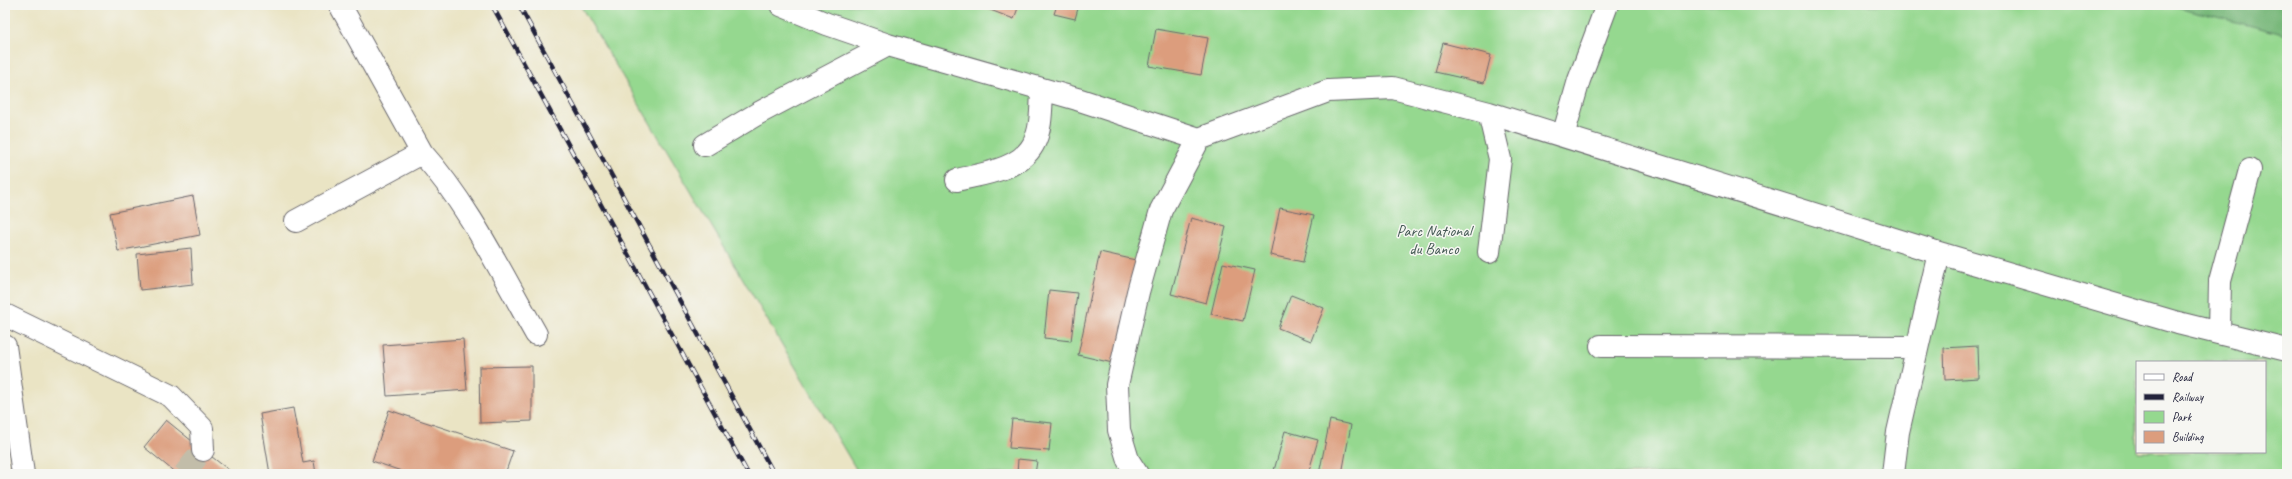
<svg xmlns="http://www.w3.org/2000/svg" width="2292" height="479" viewBox="0 0 2292 479" font-family="Caveat,sans-serif">
<style>
.green{fill:#95d88f;stroke:#5c7d65;fill-rule:evenodd}
.forest{fill:#78b87a;stroke:#4d6d5a}
.building{fill:#dc9d7d}
.lines{fill:none;stroke-linecap:round;stroke-linejoin:round}
.minor-tunnel{stroke:#c2bda9;stroke-width:22;stroke-dasharray:22 11;stroke-linecap:butt}
.minor-casing{stroke:#68666b;stroke-width:24}
.major-casing{stroke:#68666b;stroke-width:24}
.minor{stroke:#fff;stroke-width:22}
.major{stroke:#fff;stroke-width:22}
.rail-casing{stroke:#22223b;stroke-width:4.5}
.rail{stroke:#f6f6f2;stroke-width:3;stroke-dasharray:9;stroke-linecap:butt}
.labels{text-anchor:middle;stroke-width:3;stroke-linejoin:round;paint-order:stroke}
.park-label{font-size:16px;fill:#445954;stroke:#f6f6f2}
</style>
<rect width="100%" height="100%" fill="#f6f6f2"/>
<filter id="ink" filterUnits="userSpaceOnUse"><feTurbulence type="fractalNoise" baseFrequency=".025" numOctaves="2"/><feDisplacementMap in="SourceGraphic" scale="8" xChannelSelector="R" yChannelSelector="G"/><feConvolveMatrix kernelMatrix="1 2 1 2 8 2 1 2 1" color-interpolation-filters="sRGB"/></filter>
<filter id="wash" filterUnits="userSpaceOnUse"><feTurbulence type="fractalNoise" baseFrequency=".012" numOctaves="4" result="noise"/><feDisplacementMap in="SourceGraphic" scale="16" xChannelSelector="R" yChannelSelector="G"/><feGaussianBlur stdDeviation="0.9" result="paint"/><feColorMatrix in="noise" values="0 0 0 0 0 0 0 0 0 0 0 0 0 0 0 0 0 1.4 0 .05"/><feComposite in="paint" operator="in"/></filter>
<g filter="url(#wash)">
<rect width="100%" height="100%" fill="#eae4c4"/>
<path class="green" d="M580,5h1707v469h-1428zM2137,362h128v90h-128z"/>
<path class="forest" d="M2170,5h117v30z"/>
<g id="blocks">
<path class="building" d="M986,5h33l-5,14 -29,-11z
M1057,5h22l-4,14 -21,-5z
M1156,29l52,9 -7,37 -52,-9z
M1443,43l48,12 -7,28 -49,-11z
M193,196l7,39 -82,16 -8,-38z
M1280,208l34,7 -11,47 -33,-7z
M1191,218l35,9 -20,76 -35,-9z
M191,248l2,36 -53,6 -3,-36z
M1100,252l40,9 -23,103 -39,-9z
M1223,263l32,7 -12,51 -32,-7z
M1049,290l28,3 -6,48 -27,-3z
M1291,295l33,13 -13,33 -33,-13z
M463,339l4,51 -80,6 -4,-51z
M1978,346l1,32 -34,2 -1,-32z
M532,366v55l-52,2 -1,-56z
M293,408l10,55 11,-2 2,13h-46l-10,-60z
M389,410l124,41 -8,23h-95l-38,-13z
M1012,419l40,4 -3,28 -40,-3z
M166,420l37,30 31,24h-57l-33,-27z
M1330,420l21,5 -9,49h-23z
M1285,431l33,9 -10,34h-35z
M1018,459l19,2 -2,13h-18z"/>
</g>
</g>
<g filter="url(#ink)">
<use href="#blocks" fill-opacity="0" stroke="#68666b" stroke-width="1"/>
<g class="lines">
<path class="minor-tunnel" d="M184,474l19,-24"/>
<defs>
<path id="minor" d="M781,5l46,19 61,21 189,54 122,40 129,-48 65,-3 96,25 450,140 239,70 109,27
M1563,136l16,-56 28,-75
M705,145l52,-31 131,-69
M422,153c47,52 79,120 114,181
M957,180c25,-6 62,-10 76,-35 9,-16 8,-38 9,-55
M296,221l126,-68 -82,-148
M1489,252l11,-93 -11,-46
M5,315l166,81 31,32 1,22
M2219,333l1,-52 30,-111
M1601,346l316,1
M1137,474l-9,-14 -9,-30 -2,-45 21,-93 23,-82 38,-71
M1893,474l5,-42 41,-179"/>
<path id="major" d="M5,346l18,128"/>
</defs>
<use href="#minor" class="minor-casing"/>
<use href="#major" class="major-casing"/>
<use href="#minor" class="minor"/>
<use href="#major" class="major"/>
<defs>
<path id="rail" d="M492,5l256,469
M519,5l255,469"/>
</defs>
<use href="#rail" class="rail-casing"/>
<use href="#rail" class="rail"/>
</g>
</g>
<g class="labels">
<g class="park-label">
<text x="1434" y="236">Parc National<tspan x="1434" dy="18">du Banco</tspan></text>
</g>
</g>
<rect width="2292" height="479" fill="none" stroke="#f6f6f2" stroke-width="20"/>
<rect x="2136" y="361" width="130" height="92" fill="#f6f6f2" stroke="#a1a1a9"/>
<rect x="2144" y="374" width="20" height="6" fill="#ffffff" stroke="#a1a1a9"/>
<text x="2172" y="381" font-size="12" fill="#22223b">Road</text>
<rect x="2144" y="394" width="20" height="6" fill="#22223b" stroke="#a1a1a9"/>
<text x="2172" y="401" font-size="12" fill="#22223b">Railway</text>
<rect x="2144" y="411" width="20" height="12" fill="#95d88f" stroke="#a1a1a9"/>
<text x="2172" y="421" font-size="12" fill="#22223b">Park</text>
<rect x="2144" y="431" width="20" height="12" fill="#dc9d7d" stroke="#a1a1a9"/>
<text x="2172" y="441" font-size="12" fill="#22223b">Building</text>
</svg>
